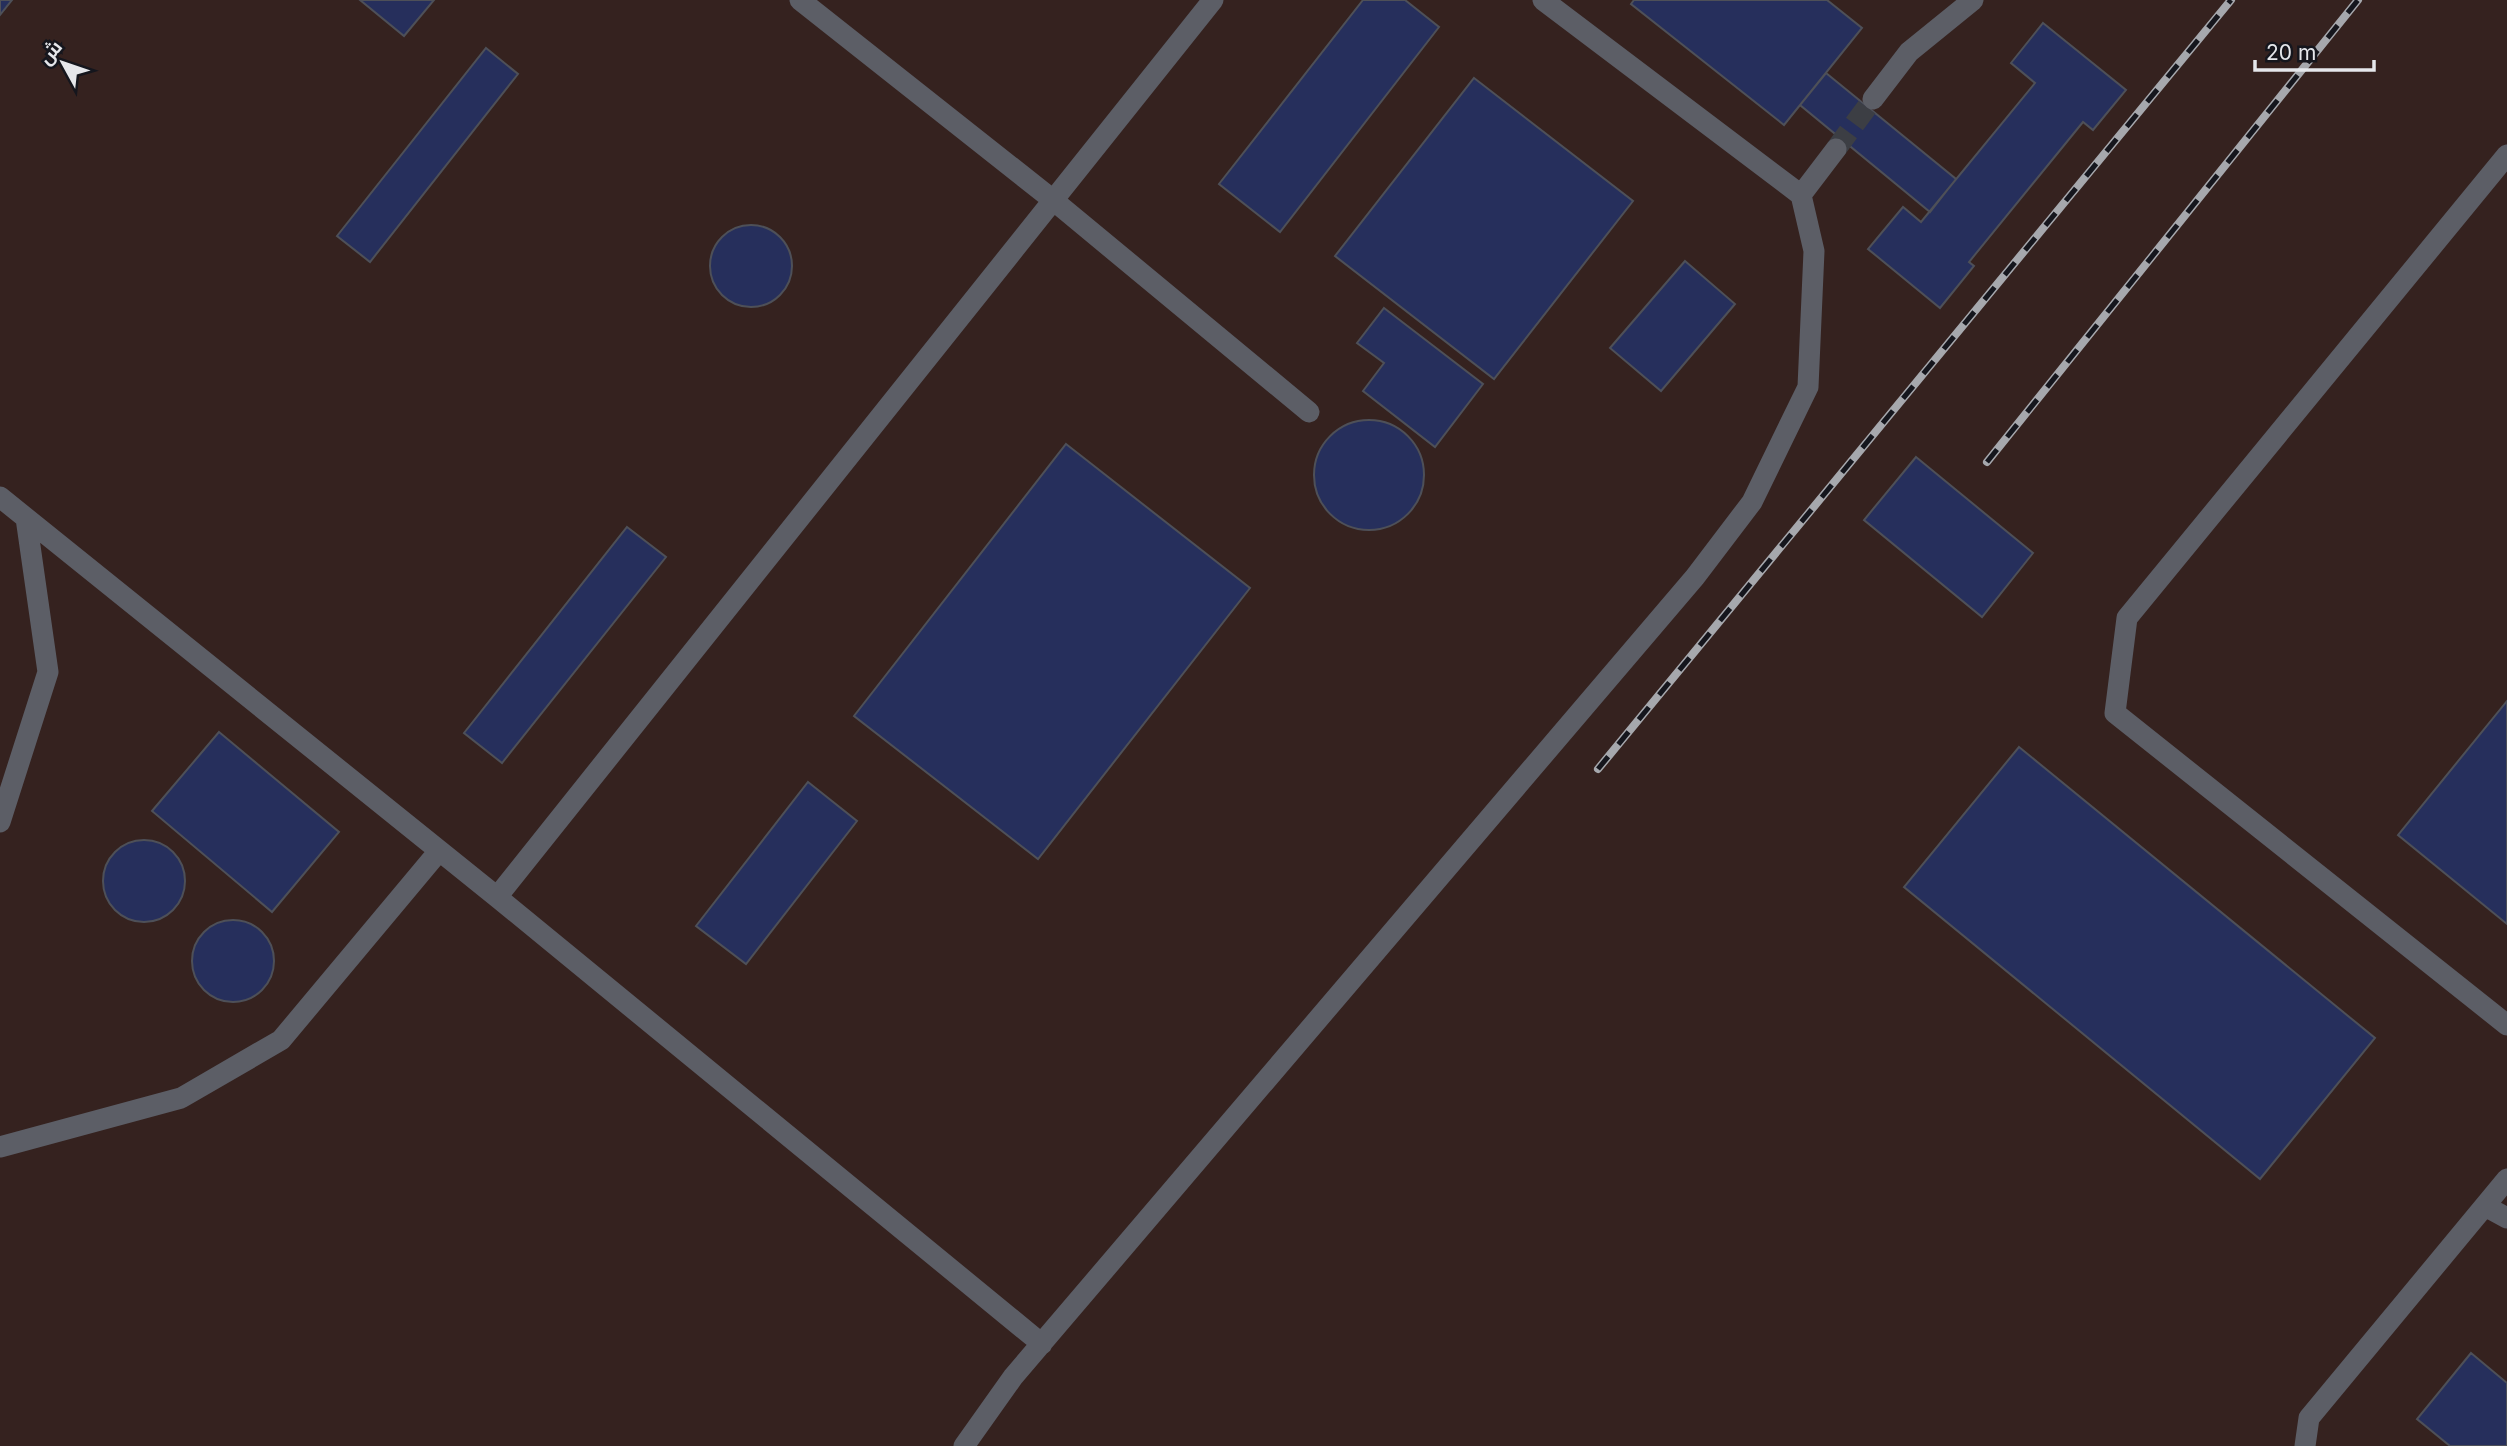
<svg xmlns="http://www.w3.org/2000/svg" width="2507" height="1446" viewBox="0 0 2507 1446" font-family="Inter,Cairo,sans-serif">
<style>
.industrial{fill:#35221f}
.building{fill:#262f5c;stroke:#4e5058;stroke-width:2}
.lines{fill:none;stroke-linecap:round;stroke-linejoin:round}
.minor-tunnel{stroke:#3c3e44;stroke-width:21;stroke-dasharray:21 10;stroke-linecap:butt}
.minor{stroke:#5c5e66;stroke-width:21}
.rail-casing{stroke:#a6a8ad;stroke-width:8}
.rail{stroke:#15161d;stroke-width:5;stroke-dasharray:16;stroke-linecap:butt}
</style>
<rect width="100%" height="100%" fill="#1e2027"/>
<path class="industrial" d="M0,0h2507v1446h-2507z"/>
<path class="building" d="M0,0h12l-12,15z
M360,0h74l-30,36z
M1363,0h42l34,27 -159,205 -61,-48z
M1634,0h193l35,28 -78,97 -153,-121z
M2043,23l83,67 -33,40 -10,-8 -114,140 5,4 -34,42 -72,-59 35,-42 18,15 114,-139 -24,-20z
M486,48l32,26 -148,188 -33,-26z
M1826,73l130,106 -26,33 -130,-107z
M1474,78l159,123 -139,178 -159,-123z
M710 266a41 41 0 1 1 82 0a41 41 0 1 1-82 0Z
M1685,261l50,43 -74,87 -51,-43z
M1384,308l99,76 -48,63 -72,-56 21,-28 -27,-20z
M1314 475a55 55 0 1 1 110 0a55 55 0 1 1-110 0Z
M1066,444l184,144 -212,271 -184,-143z
M1916,457l117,96 -51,64 -118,-97z
M627,527l39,30 -164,206 -38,-30z
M2507,701v223l-109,-89z
M219,732l120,100 -67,80 -120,-101z
M2019,747l356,291 -115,141 -356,-292z
M808,782l49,39 -111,143 -50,-38z
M103 881a41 41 0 1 1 82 0a41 41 0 1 1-82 0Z
M192 961a41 41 0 1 1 82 0a41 41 0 1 1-82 0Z
M2471,1353l36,30v63h-57l-33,-27z"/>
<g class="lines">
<path class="minor-tunnel" d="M1836,149l37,-50"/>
<path class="minor" d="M800,0l253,200 256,212
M1873,99l36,-47 64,-52
M2507,155l-380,463 -12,95 392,312
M1801,195l35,-46
M0,497l497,400 545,447
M0,822l48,-150 -22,-154
M497,897l716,-897
M0,1147l181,-49 100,-58 158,-189
M2485,1206l22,12
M964,1446l49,-69 682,-800 57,-75 56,-115 6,-136 -13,-56 -258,-195
M2305,1446l4,-28 198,-239"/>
<defs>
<path id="rail" d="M1987,462l371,-462
M1598,769l633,-769"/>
</defs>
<use href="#rail" class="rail-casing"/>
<use href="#rail" class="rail"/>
</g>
<g transform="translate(63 63) rotate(310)" stroke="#15161d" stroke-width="5" paint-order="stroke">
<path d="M0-5L12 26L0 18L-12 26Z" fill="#e5e7eb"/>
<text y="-10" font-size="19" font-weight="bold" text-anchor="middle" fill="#e5e7eb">ش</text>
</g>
<path d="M2255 60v10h119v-10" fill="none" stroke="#e5e7eb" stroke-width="3.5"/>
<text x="2266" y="60" font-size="21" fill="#e5e7eb" stroke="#15161d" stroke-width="5" paint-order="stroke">20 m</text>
</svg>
